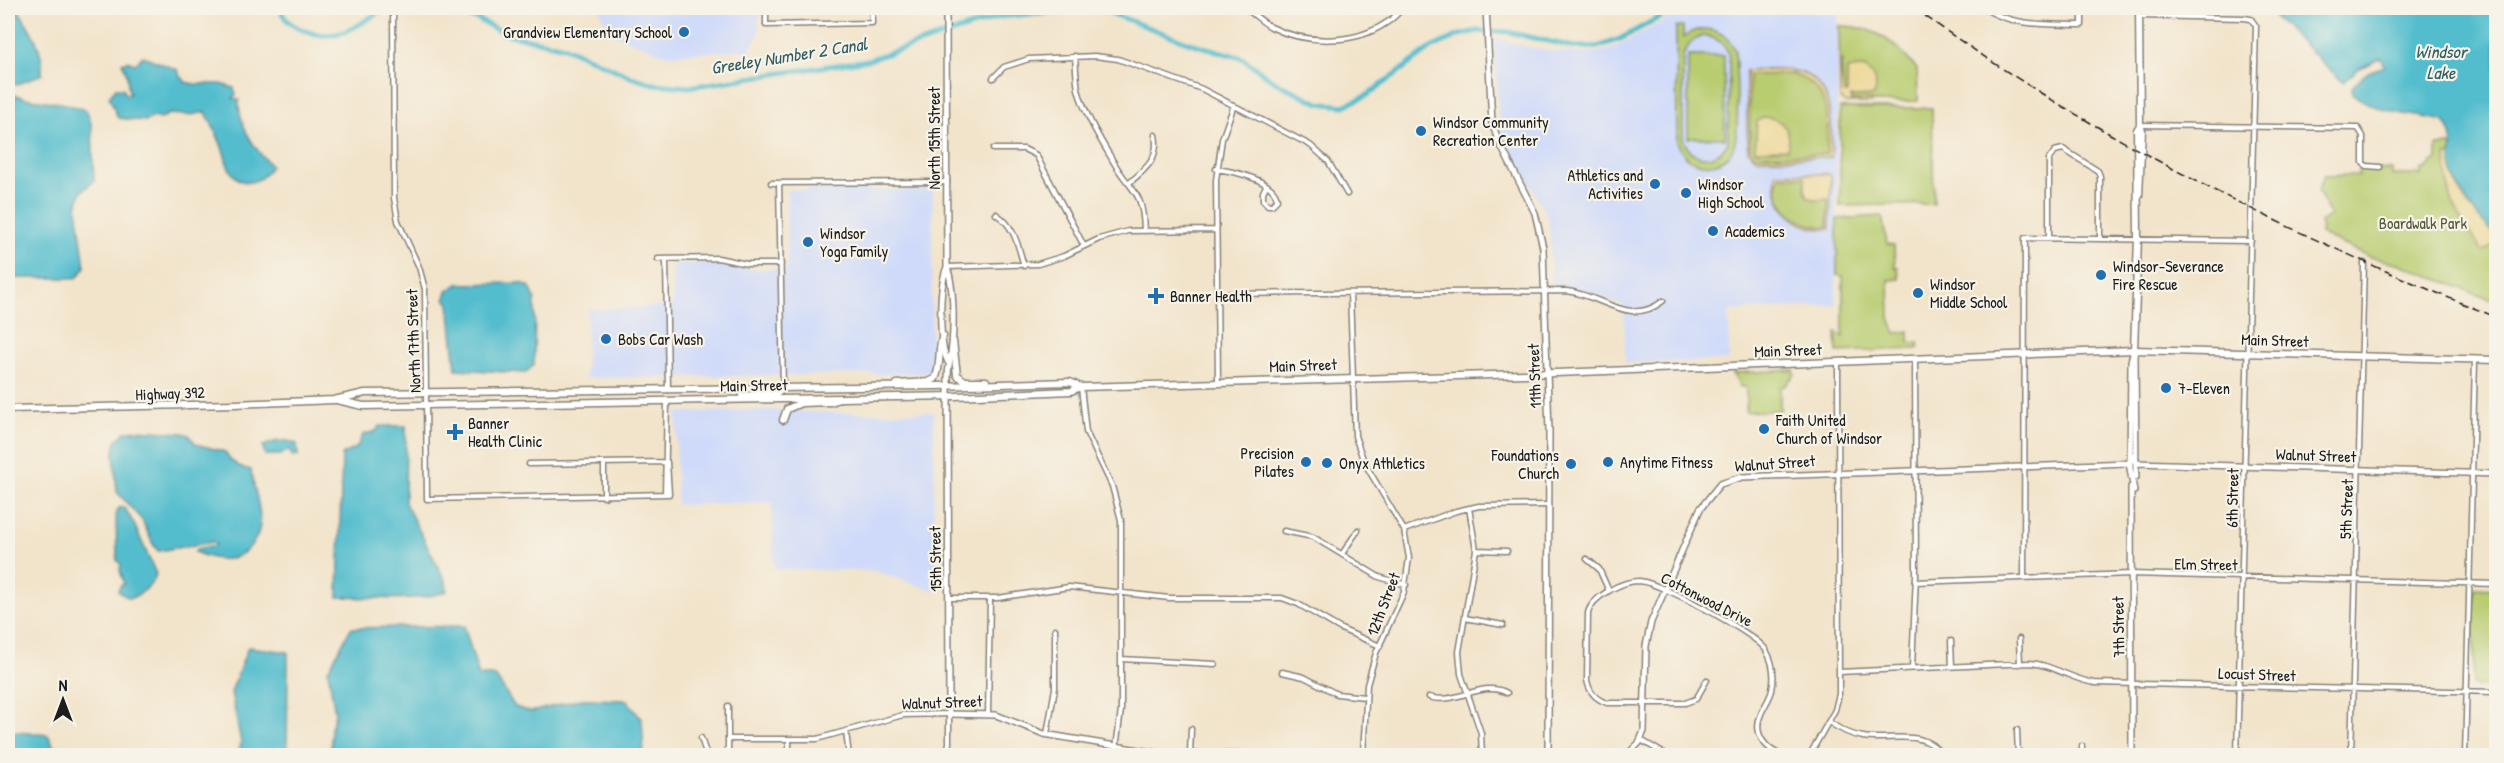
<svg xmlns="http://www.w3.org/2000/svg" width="2504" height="763" viewBox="0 0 2504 763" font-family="'Patrick Hand',sans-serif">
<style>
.built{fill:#cfdafa}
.green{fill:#b8cc70;stroke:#6a7446;stroke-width:1.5;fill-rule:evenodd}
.sand{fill:#eeda9e;stroke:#857b5d;stroke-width:1.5;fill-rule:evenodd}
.water{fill:#53bdce;stroke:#386c75;stroke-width:1.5}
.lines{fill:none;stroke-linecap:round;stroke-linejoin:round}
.canal{stroke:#53bdce;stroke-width:5}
.minor-casing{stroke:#878074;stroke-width:7}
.tertiary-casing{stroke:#878074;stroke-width:8}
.secondary-casing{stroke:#878074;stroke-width:9}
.primary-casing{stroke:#878074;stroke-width:9}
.minor{stroke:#fff;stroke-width:4}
.tertiary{stroke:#fff;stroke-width:5}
.secondary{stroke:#fff;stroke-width:6}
.primary{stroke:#fff;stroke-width:6}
.rail{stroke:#1c1c1c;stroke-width:1.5;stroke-dasharray:9 4.5;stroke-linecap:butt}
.poi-dot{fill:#1f6fb2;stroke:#f7f3e8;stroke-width:2}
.labels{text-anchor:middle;stroke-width:4.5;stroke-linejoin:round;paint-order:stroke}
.poi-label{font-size:16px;fill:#1c1c1c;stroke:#f7f3e8;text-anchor:start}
.street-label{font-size:16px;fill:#1c1c1c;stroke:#f7f3e8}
.park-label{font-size:16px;fill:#535a39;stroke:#f7f3e8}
.water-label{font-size:18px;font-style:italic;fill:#325c63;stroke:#f7f3e8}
</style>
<rect width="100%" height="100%" fill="#f7f3e8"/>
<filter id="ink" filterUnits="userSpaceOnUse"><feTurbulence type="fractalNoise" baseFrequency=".0167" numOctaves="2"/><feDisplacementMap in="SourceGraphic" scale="12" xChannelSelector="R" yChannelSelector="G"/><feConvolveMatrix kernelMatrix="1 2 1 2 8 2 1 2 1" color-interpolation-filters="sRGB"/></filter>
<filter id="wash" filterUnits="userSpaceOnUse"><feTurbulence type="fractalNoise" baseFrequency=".008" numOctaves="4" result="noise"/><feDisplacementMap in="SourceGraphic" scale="24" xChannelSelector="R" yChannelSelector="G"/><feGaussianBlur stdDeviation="1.35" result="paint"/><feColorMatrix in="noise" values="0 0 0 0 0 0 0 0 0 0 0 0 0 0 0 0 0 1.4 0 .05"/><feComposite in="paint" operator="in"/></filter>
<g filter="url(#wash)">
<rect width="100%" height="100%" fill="#f2e4cb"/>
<path class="built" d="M599,8h164v3l-5,10 2,10 -12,21 -10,-2 -71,5 -58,-22z
M1686,8h152l-2,297 -107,6v49l-104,3 -1,-57 -35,-14 -19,-5h-18l-3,-67 -50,-92 -5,-90 42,11 48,5 25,-4 17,-8z
M787,190h146l-2,183 -346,5 3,-69 85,-3 -1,-42 44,-1 34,6h37z
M770,410l65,3 99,-1v103l4,77 -64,-21 -100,-2 -2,-67 -96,3 1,-93z"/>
<path class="green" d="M1839,26c39,0 54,16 78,43l1,32 -72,2 -6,-5z
M1676,27h7v11c19,-16 43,-9 52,13 1,21 6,81 -2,97 -5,12 -18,18 -30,16 -14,-1 -21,-10 -26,-22zM1702,36c14,1 24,7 27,21l-1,86c-12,20 -38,19 -45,-5v-83l8,-13z
M1688,56h36l1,82h-37z
M1746,71c15,0 33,-3 48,0 42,8 37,55 37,86l-74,1 -9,-7z
M1840,108h92l2,96 -94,2z
M2451,145l2,11 33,70 10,9v67l-99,-39 -27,-6 -50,-23 2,-5 -2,-7 10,-7 -12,-24 6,-15 34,-1 1,-12 9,6 24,1v5h29v-5c8,-1 10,-8 16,-10v-14z
M1776,173l52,1 3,3 -1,52c-33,1 -57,-21 -54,-56z
M1882,216l5,28 7,1 1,22h3l1,12 -10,1 1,38 6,15 13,-2v11l10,1v4l-2,2 -80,3 -1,-20 7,5v-61l-6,-1v-56z
M1794,370l1,4 -10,12 -5,1v23l-34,2v-25h-6l-7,-14z
M2475,588l21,1v98l-23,-1z"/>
<path class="sand" d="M1840,62h3l-2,4 3,27h3v-24l17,-1c10,6 15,16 10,28l-23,1 1,4 19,-1v3h-25l-6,-5z
M1746,71c15,0 33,-3 48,0 42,8 37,55 37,86l-74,1 -9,-7zM1790,74c42,10 38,46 37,80l-73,1 -4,-6 -1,-74z
M1765,117c18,1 28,15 22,32l-32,1 2,-29z
M2446,155l7,1c-6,29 23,61 43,79v7l-12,9h-2c-25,-36 -37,-51 -36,-96z
M1776,173l52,1 3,3 -1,52c-33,2 -58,-23 -54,-56zM1779,176l26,1v13l3,7 7,3 13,-1v28c-26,2 -59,-23 -49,-51z"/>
<path class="water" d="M8,8h9c13,21 27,40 25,66l-26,11 -8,-4z
M2265,8h231v227c-18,-15 -38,-41 -44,-65 -4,-20 7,-29 -8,-49 -30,-7 -67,-7 -91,-27l-1,-7 16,-15 17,-6 -4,-8 -23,11 -15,13z
M143,56l35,14 2,7 3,1 2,4 9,2h27l13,4 2,6 -3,4 6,2c-1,25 15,48 32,66 -10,18 -29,23 -41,4 -4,-7 -5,-16 -8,-23 -4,-12 -11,-24 -16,-35l-16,3 -21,-1 -9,5 -6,-2 -9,4 -27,-3 -9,-22 7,-8h7l2,7 5,-1c-5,-14 1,-16 -8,-31l6,-2 7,3z
M8,93c26,10 54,6 79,18l5,16 2,54 -13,11 -4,15 8,60 -8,11h-69z
M522,283l8,4 5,12 -1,66 -9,8 -69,-4 -7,-65 -4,-6 2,-7 11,-7z
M380,426h26l-1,77 41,79 1,9c-29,12 -77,6 -109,6l4,-142 14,-7 7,-13 13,-4z
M135,430l48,3 6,2 7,9 29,8c7,11 14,16 26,18 2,17 9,33 9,50 1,18 -15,38 -33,39 -11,1 -23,-3 -32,-7l2,-3 19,-4 -3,-3 -55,9 -5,-7 -11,-24 -25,-28 -3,-39 2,-12 9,-9z
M277,441h11l9,3 1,12 -5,1 -4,-7 -9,5h-15l-2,-9z
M124,507l10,17 22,50c-3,11 -16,22 -27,24l-11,-7 3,-6 3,-1 -4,-14 1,-6 -4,-4 -1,-47 3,-5z
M464,626l15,50h16l20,31 16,5 50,-13 46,1 15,20 2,35h-313v-26l4,-16 -7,-43 23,-42z
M248,647l40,5 -1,103h-48l2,-13 -10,-50z
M8,731l40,4 10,20h-50z"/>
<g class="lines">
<path class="canal" d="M280,8c4,12 11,17 23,22 34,14 54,-4 82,-22
M437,8l40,11 29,15 59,13 66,30 23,7 34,3 180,-27 131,-43 98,-9 93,35 52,15 33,24 44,21 25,3 22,-10 65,-48 28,-13 18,-4 31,1 65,15h24l23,-8 56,-31"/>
</g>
</g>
<g filter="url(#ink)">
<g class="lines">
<defs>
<path id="minor" d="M393,8l1,190 4,23 21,46 6,22 2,210 242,-5 -2,-32
M766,8v17l106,-2v-15
M1245,8c9,6 17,14 26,19 34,17 83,18 115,-4 7,-4 12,-10 17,-15
M1984,8c29,19 64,16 98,17v-17
M2139,16l105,2 7,1 5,7 -19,730
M1075,56c1,11 1,22 3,33 6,24 22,50 35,72 18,32 30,27 31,70
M993,78l11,-11 25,-8 66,-3 23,3 84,30 108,56 18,16 19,33
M2140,125l218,3 5,8v27l4,3 13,1
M993,149h31l12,6 48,91
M1216,169c16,2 60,11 61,31l-5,5h-4l-5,-5v-8l3,-6
M771,183l176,-1
M779,183l4,205
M1129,183c17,-14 31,-25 26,-48
M996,214c19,12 22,32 28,52
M2049,238v-79l6,-8 8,-2 35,22 2,5v62
M658,259l60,-1 29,6h34
M666,259l2,131
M947,267l91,-3 26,-8 35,-17 29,-8 88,-1
M1350,293l5,143 9,26 40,68 5,28 -5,34 -28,61 -9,32 -4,70
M1217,294l350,-3c37,5 63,36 96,10
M1218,381l-2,-201 6,-41 12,-34
M1081,387l5,45 26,54 9,34v190l-6,46
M604,463v34
M529,464l138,-2
M665,494l2,-93
M1469,508l7,42 -17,102 2,22 20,59 1,23
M1404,530l52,-19 23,-5 70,-1
M1284,531l29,6 66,40 27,8
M1476,550l31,1
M1342,554l16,-24
M1587,559l12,10 10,22
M2024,578l1,-340 226,3
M1915,582l216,-8 365,10
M949,598h49l71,-11 100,11h113l16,6 43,25 39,17
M1465,618l38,7
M2019,639l1,25
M1951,641l1,26
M1121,659l94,5
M1912,668l4,-93 -1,-216
M1282,672l22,5 33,17 28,3
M1839,672l190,-9c23,1 43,17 66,20l401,9
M1707,680l-11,19 -11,4h-78c-12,-4 -18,-11 -20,-23l1,-67c4,-17 35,-32 51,-32 21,1 116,52 127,69 7,12 9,26 6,40 -2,9 -8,16 -11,24 -9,20 5,36 23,42
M1429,697c25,9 55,-18 78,-4
M988,714l2,-115
M1829,722c10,7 22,13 34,15 27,5 63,-10 79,19
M2017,730l1,26
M846,732l3,24
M1047,734l8,-46v-59
M701,738l6,18
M728,739h89l86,-24 46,-1v29l-3,13
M789,739v17
M1641,740l27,16
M2082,746v10
M1190,754l1,-25
M728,756v-50
M1809,756l26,-46 4,-16 -1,-332
M2351,756l13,-493
M2465,756l10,-396"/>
<path id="tertiary" d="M946,8l1,259c7,19 7,57 5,78 -1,12 -4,21 -4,33l1,336 47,1 48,19 119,20 210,2
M1486,8l6,115 6,17 37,73 8,35 6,184 -1,324
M947,267c-8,19 -9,76 1,95
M2135,351l1,126
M2132,455l4,8 360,11
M2130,466l1,-105 3,-11
M2131,487l1,269
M1626,756l13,-13 5,-12 2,-85 5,-24 49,-113 20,-25 22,-7 387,-14 5,28"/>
<path id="secondary" d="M2139,8l1,117 2,5 -3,65
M2134,350l4,-112 -1,-108 3,-5"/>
<path id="primary" d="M953,341l4,34 8,6h21
M897,384l31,-2 7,-3c7,-14 2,-29 8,-43
M742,396l36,-3 5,-5
M337,400l26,6 592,-10 116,-5 10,-4
M8,409l227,-5 99,-4 31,-7 573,-7 132,-4 11,5 475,-14 578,-23 362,10
M783,420l4,-11 14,-6 30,-1 8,-3"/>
</defs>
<use href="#minor" class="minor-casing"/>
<use href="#tertiary" class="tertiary-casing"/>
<use href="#secondary" class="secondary-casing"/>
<use href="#primary" class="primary-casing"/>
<use href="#minor" class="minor"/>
<use href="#tertiary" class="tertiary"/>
<use href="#secondary" class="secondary"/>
<use href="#primary" class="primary"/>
<path class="rail" d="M1914,8c179,130 377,227 582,309"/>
</g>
</g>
<g class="poi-dot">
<circle cx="684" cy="32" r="6"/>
<circle cx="1421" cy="131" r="6"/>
<circle cx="1655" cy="184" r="6"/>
<circle cx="1686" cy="193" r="6"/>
<circle cx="1713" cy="231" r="6"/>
<circle cx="808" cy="242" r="6"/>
<circle cx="2101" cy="275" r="6"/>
<circle cx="1918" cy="293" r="6"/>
<path d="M1153 287h6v6h6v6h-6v6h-6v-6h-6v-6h6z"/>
<circle cx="606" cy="339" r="6"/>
<circle cx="2166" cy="388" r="6"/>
<circle cx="1764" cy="429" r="6"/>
<path d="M452 423h6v6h6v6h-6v6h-6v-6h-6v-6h6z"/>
<circle cx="1306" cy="462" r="6"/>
<circle cx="1608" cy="462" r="6"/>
<circle cx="1327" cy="463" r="6"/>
<circle cx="1571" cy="464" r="6"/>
</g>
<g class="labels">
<g class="poi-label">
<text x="672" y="38" text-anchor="end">Grandview Elementary School</text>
<text x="1433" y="128">Windsor Community<tspan x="1433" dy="18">Recreation Center</tspan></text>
<text x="1643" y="181" text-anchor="end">Athletics and<tspan x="1643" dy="18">Activities</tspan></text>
<text x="1698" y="190">Windsor<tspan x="1698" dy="18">High School</tspan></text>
<text x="1725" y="237">Academics</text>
<text x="820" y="239">Windsor<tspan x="820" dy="18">Yoga Family</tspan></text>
<text x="2113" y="272">Windsor-Severance<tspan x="2113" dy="18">Fire Rescue</tspan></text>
<text x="1930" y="290">Windsor<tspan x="1930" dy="18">Middle School</tspan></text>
<text x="1170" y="302">Banner Health</text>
<text x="618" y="345">Bobs Car Wash</text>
<text x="2178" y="394">7-Eleven</text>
<text x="1776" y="426">Faith United<tspan x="1776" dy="18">Church of Windsor</tspan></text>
<text x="468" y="429">Banner<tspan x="468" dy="18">Health Clinic</tspan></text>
<text x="1294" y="459" text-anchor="end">Precision<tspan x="1294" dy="18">Pilates</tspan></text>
<text x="1559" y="461" text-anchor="end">Foundations<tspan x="1559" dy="18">Church</tspan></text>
<text x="1620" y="468">Anytime Fitness</text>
<text x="1339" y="469">Onyx Athletics</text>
</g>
<g class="street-label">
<text transform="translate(934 138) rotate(-90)" y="6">North 15th Street</text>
<text transform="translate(2275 340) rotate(2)" y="6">Main Street</text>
<text transform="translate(413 341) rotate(-92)" y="6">North 17th Street</text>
<text transform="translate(1788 350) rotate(-2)" y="6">Main Street</text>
<text transform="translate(1303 365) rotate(-2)" y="6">Main Street</text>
<text transform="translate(1534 376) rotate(-92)" y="6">11th Street</text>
<text transform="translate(754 385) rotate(-1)" y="6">Main Street</text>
<text transform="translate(170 393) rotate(-2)" y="6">Highway 392</text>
<text transform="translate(2316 455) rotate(2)" y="6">Walnut Street</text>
<text transform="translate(1775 463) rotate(-4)" y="6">Walnut Street</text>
<text transform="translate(2232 498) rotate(-89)" y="6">6th Street</text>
<text transform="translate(2346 509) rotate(-88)" y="6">5th Street</text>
<text transform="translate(935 559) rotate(-91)" y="6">15th Street</text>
<text transform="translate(2206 564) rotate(1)" y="6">Elm Street</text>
<text transform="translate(1707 599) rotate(27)" y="6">Cottonwood Drive</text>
<text transform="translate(1383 604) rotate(-69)" y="6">12th Street</text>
<text transform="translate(2118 627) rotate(-91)" y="6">7th Street</text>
<text transform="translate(2257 674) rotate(2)" y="6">Locust Street</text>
<text transform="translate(942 702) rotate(-2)" y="6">Walnut Street</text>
</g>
<g class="park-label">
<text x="2423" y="229">Boardwalk Park</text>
</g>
<g class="water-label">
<text x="2441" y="58">Windsor<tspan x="2441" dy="21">Lake</tspan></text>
<text transform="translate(789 56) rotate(-9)" y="6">Greeley Number 2 Canal</text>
</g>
</g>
<rect width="2504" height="763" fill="none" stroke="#f7f3e8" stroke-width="30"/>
<g transform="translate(63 700)" stroke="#f7f3e8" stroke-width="4.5" paint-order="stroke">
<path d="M0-4.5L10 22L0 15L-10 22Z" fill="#1c1c1c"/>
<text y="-9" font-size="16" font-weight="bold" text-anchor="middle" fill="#1c1c1c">N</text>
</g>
</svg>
